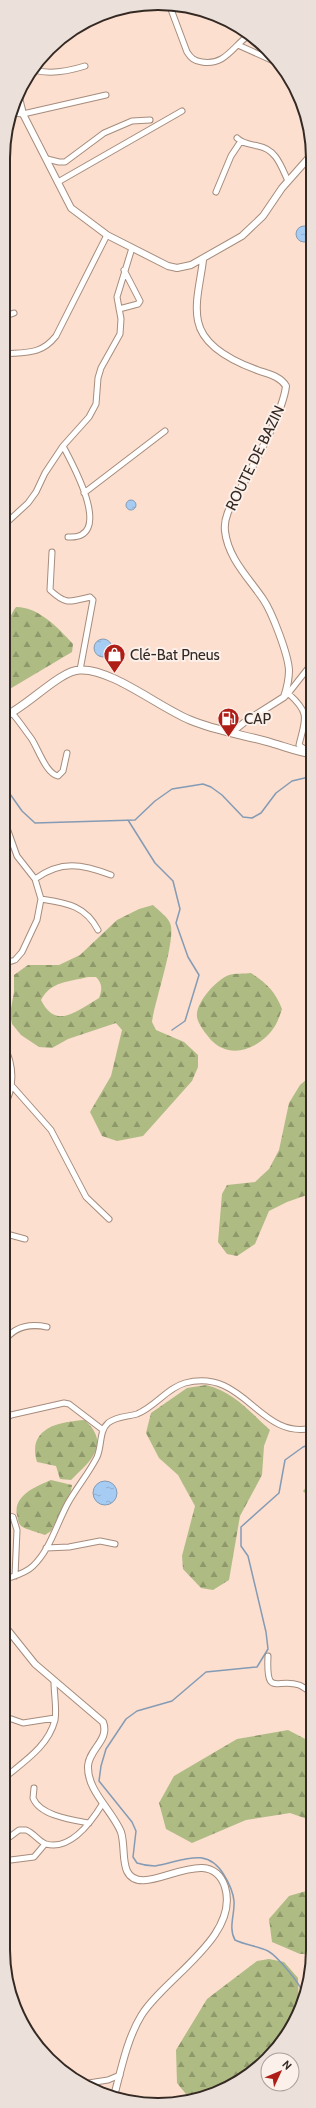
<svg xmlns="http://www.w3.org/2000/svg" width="316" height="2108" viewBox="0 0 316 2108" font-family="Cabin,sans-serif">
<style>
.forest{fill:url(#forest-firs);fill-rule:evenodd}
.pitch{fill:#aebb83}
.water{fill:url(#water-ripples);stroke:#849bb5}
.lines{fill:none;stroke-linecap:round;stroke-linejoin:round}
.stream{stroke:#849bb5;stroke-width:1.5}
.minor-casing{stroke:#a68c7c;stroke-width:7}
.tertiary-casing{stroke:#a68c7c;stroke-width:8}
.secondary-casing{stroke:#a68c7c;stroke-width:9}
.minor{stroke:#fff;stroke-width:5}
.tertiary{stroke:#fff;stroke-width:6}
.secondary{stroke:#fff;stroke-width:7}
.labels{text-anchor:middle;stroke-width:4;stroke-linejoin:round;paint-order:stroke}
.street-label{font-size:15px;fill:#342923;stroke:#fcf0ea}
.poi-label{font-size:15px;fill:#342923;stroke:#fcf0ea;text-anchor:start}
.rim{fill:none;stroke:#342923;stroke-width:2}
</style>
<defs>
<pattern id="forest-firs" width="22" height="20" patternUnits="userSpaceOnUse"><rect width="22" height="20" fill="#aebb83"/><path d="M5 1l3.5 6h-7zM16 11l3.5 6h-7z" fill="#8e986b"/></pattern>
<pattern id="water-ripples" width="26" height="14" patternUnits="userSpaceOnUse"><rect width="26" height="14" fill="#a7ccf4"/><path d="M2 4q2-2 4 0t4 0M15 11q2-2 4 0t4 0" fill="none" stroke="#90afd1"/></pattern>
</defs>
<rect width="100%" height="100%" fill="#fcdfcf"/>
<path class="forest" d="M16,607c23,0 42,21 57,37l-1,8 -69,41c0,-27 -3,-65 13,-86z
M153,905c6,6 14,11 17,18 7,15 -16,80 -18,99l4,8 28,12 14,13v12l-6,14 -49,55 -26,5 -15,-5 -12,-24 21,-36 11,-46 -6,-7 -48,16 -16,9 -13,-1 -18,-12 -9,-11 -2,-10 4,-22v-17l14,-10h31l21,-10 37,-35 22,-11zM88,977h8c7,7 6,13 3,21 -21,12 -43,33 -58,2 10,-19 28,-18 47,-23z
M251,973c16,11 24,18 31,36 -2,6 -4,12 -7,17 -14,22 -44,35 -64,14 -5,-6 -13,-16 -14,-23 -2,-14 20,-38 32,-42 6,-2 15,-1 22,-2z
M313,1074v115l-6,6 -20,7 -18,9 -14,33 -18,12 -10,-2 -9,-12 4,-48 5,-9 28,-3 14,-13 10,-19 10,-47 11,-18z
M206,1385c28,7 43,26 64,45l-6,16 -2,29 -22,41 -11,64 -16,10 -12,-2 -18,-19 -1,-13 13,-50 -17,-31 -19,-17 -13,-25 5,-20 36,-25z
M85,1420c26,25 6,40 -14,60l-11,-1 -4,-13 -19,-4c-10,-34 21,-40 48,-42z
M51,1480l21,5 -1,6 -20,40 -6,4c-7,-3 -18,-5 -24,-9 -3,-3 -3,-8 -4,-11 -4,-20 20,-29 34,-35z
M288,1730l25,13v78l-23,-8 -44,7 -54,23 -26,-14 -7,-26 15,-27 63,-37z
M313,1889v65h-13l-28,-12 -3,-23 20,-23z
M269,1959l15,3 14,16 1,32 -2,9 -37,47 -52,31 -18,2 -13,-16 -1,-33 31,-51 50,-38z"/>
<path class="pitch" d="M313,1480v21l-10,-10z"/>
<path class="water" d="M296 234a8 8 0 1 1 16 0a8 8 0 1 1-16 0Z
M126 505a5 5 0 1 1 10 0a5 5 0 1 1-10 0Z
M94 648a9 9 0 1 1 18 0a9 9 0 1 1-18 0Z
M93 1493a12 12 0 1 1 24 0a12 12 0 1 1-24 0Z"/>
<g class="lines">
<path class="stream" d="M3,784l19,27 13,12 100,-3 20,-19 17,-12 31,-5 8,3 11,8 21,22 9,1 9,-5 15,-20 16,-12 21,-5
M128,820l27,43 18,18 7,28 -4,14 12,34 11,18 -14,46 -13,9
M303,1995c0,-9 -26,-39 -35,-44 -10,-5 -23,-6 -33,-11 -7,-12 0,-26 -1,-39 -1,-10 -5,-18 -10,-26 -18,-30 -42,-13 -69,-9 -6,0 -12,-1 -18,-3l-4,-6 3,-26 -4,-9 -33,-41 2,-15 5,-17 20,-30 11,-8 35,-10 34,-29 51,-5 11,-18 -2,-17 -18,-76 -7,-10v-19l38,-34 6,-33 18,-13 10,-4"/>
<defs>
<path id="minor" d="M169,4l18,48c4,6 7,9 15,10 23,4 31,-16 47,-27
M238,45l40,18
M34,70c17,5 35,1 51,-4
M13,113l10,1 83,-19
M237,138c6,6 13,6 21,8 18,3 23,20 30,35
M47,159l12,3h6l39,-29 28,-12 18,-1
M58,182l124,-71
M216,192l15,-36 10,-15
M119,309l19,-5 2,-3 -16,-31
M3,317l11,-4
M3,354c23,-2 38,1 53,-18l51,-101
M63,446c10,19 52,94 5,91
M84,493l81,-62
M3,526l25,-23 8,-11 9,-19 18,-27 26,-29 7,-13 2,-26 3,-10 19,-34 1,-15 -4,-22 15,-49
M52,552l-2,38c16,15 19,12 40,7l3,3 -13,70
M289,694c22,20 16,25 10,51l10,7
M287,695l26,-33
M12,713c7,8 13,17 19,25 7,10 15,36 27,38l5,-5 4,-18
M35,879c26,-19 47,-15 76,-4
M41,899c25,4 44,6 57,31
M3,964l12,-4 7,-8 15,-32 4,-21 -6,-20 -18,-23 -14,-39
M13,1087l38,43 35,67 23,22
M3,1109c12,-22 12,-43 0,-65
M3,1233l22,6
M3,1343c10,-16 25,-20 44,-16
M3,1421l8,-6 53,-12 5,1 34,26
M3,1514l10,3 4,13 -2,46
M46,1548l23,-1 31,-6 15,3
M3,1580c10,-4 22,-6 30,-14 17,-16 24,-43 35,-63 9,-16 21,-30 29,-46 5,-11 2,-26 11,-34 9,-7 19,-6 29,-9 18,-7 30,-26 48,-31 60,-16 74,58 128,45
M268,1656c-2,43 9,21 31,29 5,2 9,6 14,9
M3,1716l20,7 32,-5
M3,1779c20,-17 45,-32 52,-59 2,-11 -1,-26 -1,-38
M34,1788l-1,10c7,18 40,22 56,25
M3,1842l16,-12h7c8,3 12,11 20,14 25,7 46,-23 57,-41
M3,1861l31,-4 11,-13
M82,2084l26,-4 12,-5"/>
<path id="tertiary" d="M18,94l5,20 48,94 36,27 61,31 9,2 14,-3 51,-29 21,-20 19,-28 31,-35
M203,260c-2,19 -9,42 -5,61 5,26 37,41 59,49 11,4 23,6 29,16 -3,26 -31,76 -44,100 -7,14 -19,28 -17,45 3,27 23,46 38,68 9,13 25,55 26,71 0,10 -2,18 -5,27l-38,24 -15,12
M3,1624l32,40 68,58c7,18 -14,27 -15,44 -1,25 24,44 33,66 4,13 1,28 6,39 15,32 82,-33 98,16 15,50 -61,91 -84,129 -14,23 -20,54 -27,80"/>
<path id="secondary" d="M3,717c23,-9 57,-47 77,-47 31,-2 80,38 110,50 26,11 55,15 82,23 14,4 26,9 41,11"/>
</defs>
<use href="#minor" class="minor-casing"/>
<use href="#tertiary" class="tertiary-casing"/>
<use href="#secondary" class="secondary-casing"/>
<use href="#minor" class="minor"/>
<use href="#tertiary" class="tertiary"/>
<use href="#secondary" class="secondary"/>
</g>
<defs>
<symbol id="shop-pin" viewBox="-11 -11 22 30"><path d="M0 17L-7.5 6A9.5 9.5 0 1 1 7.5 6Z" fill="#ae1e17" stroke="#fcf0ea"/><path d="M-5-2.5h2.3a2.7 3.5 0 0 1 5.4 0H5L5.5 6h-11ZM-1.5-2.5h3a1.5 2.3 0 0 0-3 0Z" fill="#fff"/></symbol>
<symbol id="fuel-pin" viewBox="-11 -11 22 30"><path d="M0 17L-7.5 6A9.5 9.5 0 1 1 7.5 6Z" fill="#ae1e17" stroke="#fcf0ea"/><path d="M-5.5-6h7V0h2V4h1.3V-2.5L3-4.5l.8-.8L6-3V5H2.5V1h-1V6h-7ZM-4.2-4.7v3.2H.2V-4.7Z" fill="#fff"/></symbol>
</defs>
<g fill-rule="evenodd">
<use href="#shop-pin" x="102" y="642" width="25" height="34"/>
<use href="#fuel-pin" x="216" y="706" width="25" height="34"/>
</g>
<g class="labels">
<g class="street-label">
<text transform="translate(255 458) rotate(-64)" y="5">ROUTE DE BAZIN</text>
</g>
<g class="poi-label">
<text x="130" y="660">Clé-Bat Pneus</text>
<text x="244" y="724">CAP</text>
</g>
</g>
<path d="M0 0H316V2108H0ZM158 10H158A148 148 0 0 1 306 158V1950A148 148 0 0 1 158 2098H158A148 148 0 0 1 10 1950V158A148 148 0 0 1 158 10Z" fill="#ece0da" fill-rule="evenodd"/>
<path class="rim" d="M158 10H158A148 148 0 0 1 306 158V1950A148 148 0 0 1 158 2098H158A148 148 0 0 1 10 1950V158A148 148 0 0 1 158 10Z"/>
<g transform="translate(280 2072) rotate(46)"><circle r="19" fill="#fcf0ea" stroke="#aca09a"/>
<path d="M0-3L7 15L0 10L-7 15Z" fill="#ae1e17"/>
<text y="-6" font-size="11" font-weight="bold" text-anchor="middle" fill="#342923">N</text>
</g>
</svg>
